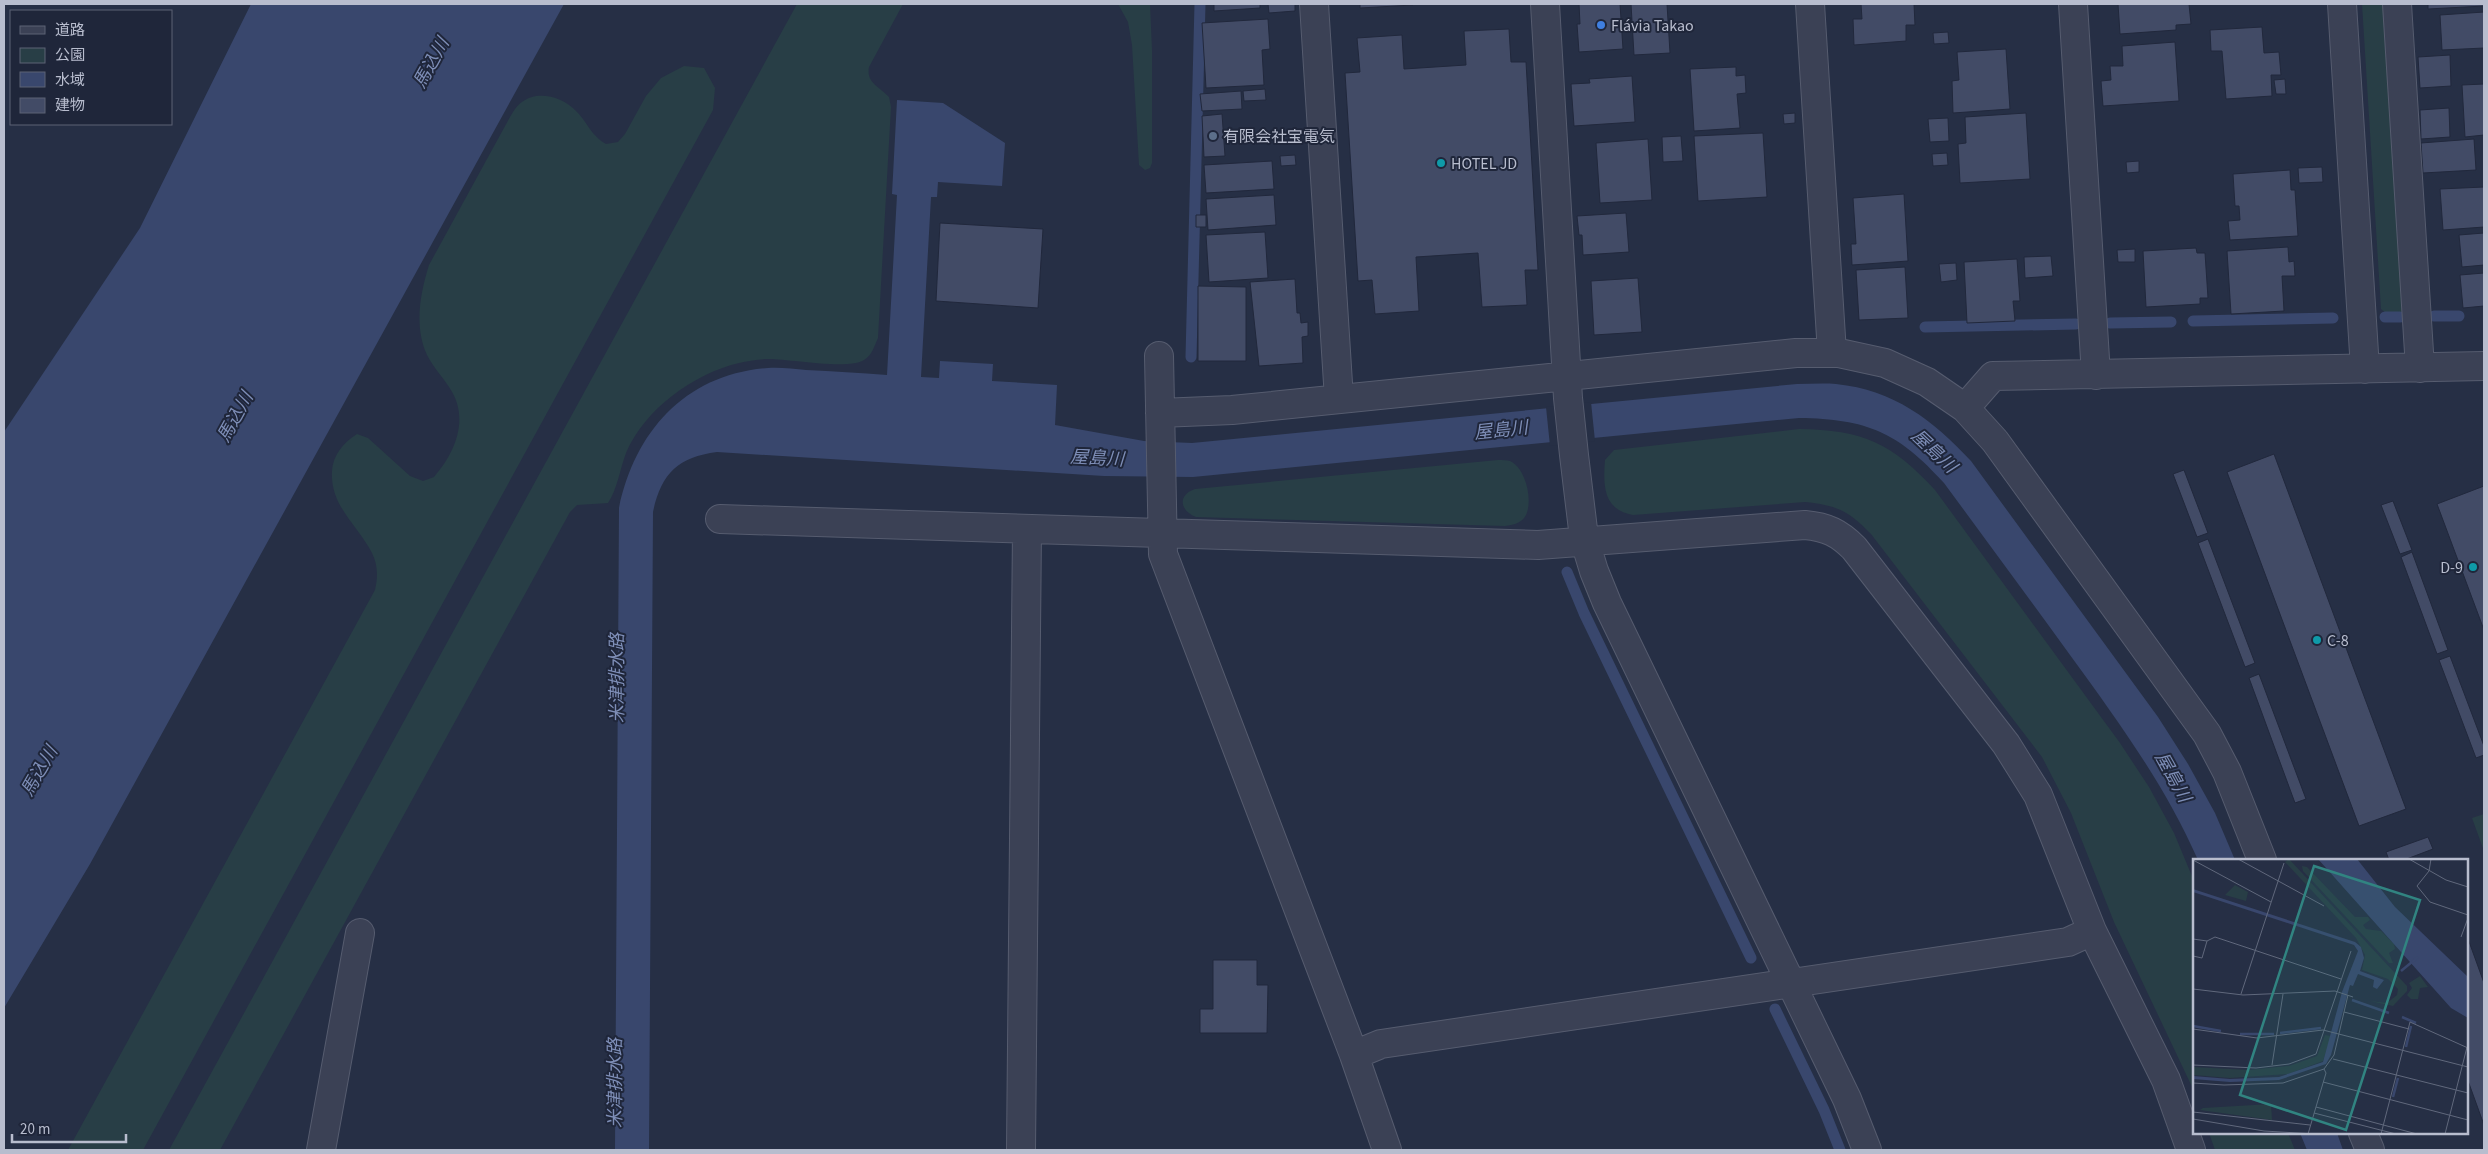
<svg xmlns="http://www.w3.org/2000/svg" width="2488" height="1154" viewBox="0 0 2488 1154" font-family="'Source Sans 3','Noto Sans JP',sans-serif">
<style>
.green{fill:#283e46}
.water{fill:#39476d}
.pier{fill:#262f45}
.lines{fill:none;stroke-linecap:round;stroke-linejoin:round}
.stream{stroke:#39476d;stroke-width:11}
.building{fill:#424b66;stroke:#21283c}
.minor-casing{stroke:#565c6f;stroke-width:30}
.minor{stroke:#3b4155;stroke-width:28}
.shop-dot{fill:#3f7fe0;stroke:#1f263a;stroke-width:2}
.service-dot{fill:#5c6f8a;stroke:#1f263a;stroke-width:2}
.culture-dot{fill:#0f9aa8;stroke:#1f263a;stroke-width:2}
.labels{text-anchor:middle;stroke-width:4;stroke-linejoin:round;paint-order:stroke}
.poi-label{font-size:16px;fill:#b8bdce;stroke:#1f263a;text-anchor:start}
.water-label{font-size:18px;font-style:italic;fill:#7e8eb7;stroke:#1f263a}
.inset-river{fill:none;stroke:#39476d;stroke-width:2.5}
.inset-road{fill:none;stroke:#60687c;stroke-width:1}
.view{fill:#318481;fill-opacity:0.15;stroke:#318481;stroke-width:2.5}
.inset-edge{fill:none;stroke:#b8bdce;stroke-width:2.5}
</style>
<rect width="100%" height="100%" fill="#262f45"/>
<path class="green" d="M797,4h106l-34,63c-3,16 10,19 20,30l2,10 -13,231c-4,9 -6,17 -14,22 -15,10 -75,-1 -95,-1 -10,0 -21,2 -30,4 -46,11 -94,46 -113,90 -6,16 -9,37 -18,50l-31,2 -7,7 -350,638h-51z
M1118,4h32l2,46v113l-2,5 -5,2 -6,-5 -7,-120 -4,-23z
M2362,4h27l19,304 -5,6h-16l-6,-5z
M684,66l20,2 11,20 -2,22 -570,1040h-75l307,-560c3,-13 3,-25 -3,-37 -15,-29 -42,-47 -40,-82 1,-16 11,-28 25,-37l11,4 42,38 13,5 11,-4c22,-25 36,-60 15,-90 -7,-11 -16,-20 -22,-32 -13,-28 -7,-61 2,-90l81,-148c3,-5 7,-12 12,-15 16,-12 40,-5 53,8 12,11 16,26 31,34l12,-2 7,-8 21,-38 15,-18z
M1799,429c64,1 93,14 136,61l185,253 29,44 25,46 20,48v210l-80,-169 -43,-109 -29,-56 -171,-223c-22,-23 -35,-29 -66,-32l-172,13c-30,-5 -30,-30 -28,-55l9,-10z
M1498,460c4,0 9,0 12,1 16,7 23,40 16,54 -4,8 -13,10 -21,11l-309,-9c-16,-6 -19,-22 -1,-28z
M2484,814v37l-12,-33z
M2209,1133h79l7,17h-80z"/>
<path class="water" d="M251,4h313l-474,860 -86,144v-576l136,-204z
M897,100l46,3 62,40 -3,43 -64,-4 -1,15h-6l-10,180 18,1 1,-17 53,3 -1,17 65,4 -2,40 89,16 48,2 605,-59c13,0 26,-1 39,0 58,6 97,36 135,77l187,256 30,47 27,49 20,47h-37c-33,-75 -80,-139 -128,-205 -42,-58 -84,-115 -126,-172 -46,-51 -77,-64 -145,-65l-606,59 -89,-1 -387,-24c-39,5 -56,22 -64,60l-4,638h-34l4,-642c16,-77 67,-134 149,-140 12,-1 26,1 38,2 27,1 54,3 81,5l10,-180 -5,-1z
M2300,1133h37l6,17h-36z"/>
<path class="pier" d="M1591,402l4,39 -45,5 -4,-39z"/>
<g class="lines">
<path class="stream" d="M2434,316h25
M2385,317h15
M2193,321l140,-3
M2110,323l61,-1
M1925,327l151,-3
M1191,357l9,-353
M1567,572l17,41 167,345
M1775,1009l49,101 16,40"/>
</g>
<path class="building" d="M1214,4h46v4l-46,3z
M1268,4h27v7l-26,2z
M1360,4h53v1l-53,3z
M1579,4h41l3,45 -44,3 -2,-28h3z
M1631,4h36l3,49 -36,2z
M1861,4h53l1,21h-9v16l-52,4 -1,-26h9z
M2118,4h71l2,20 -15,1v5l-56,4z
M2428,4h56v2l-56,3z
M2484,12v36l-42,2 -2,-35z
M1268,19l2,30 -8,1 2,35 -58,3 -4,-65z
M2262,27l2,26 15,-1 2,23h-10l1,21 -46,3 -4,-48h-11l-1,-21z
M1509,29l2,33h15l12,208h-13l2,35 -45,2 -4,-54 -62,4 3,54 -44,3 -3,-34 -14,1 -13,-208 15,-1 -3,-34 45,-3 2,34 62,-4 -2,-34z
M1948,32l1,11 -15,1 -1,-11z
M2175,42l4,59 -76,5 -2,-25 10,-1 -1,-14h13l-1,-20z
M2006,49l4,60 -57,4 -1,-32 7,-1 -2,-28z
M2450,55l1,31 -31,2 -2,-31z
M1736,67v9l9,-1 1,18 -9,1 3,34 -46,3 -4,-62z
M1632,76l3,46 -61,4 -3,-42 19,-1 -1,-4z
M2285,79l1,15h-10l-2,-14z
M2484,84v51l-19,2 -3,-52z
M1265,89l1,11 -22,1 -1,-10z
M1241,91l1,18 -40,2 -2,-17z
M2449,108l1,29 -29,2 -1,-29z
M1795,113v10l-11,1 -1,-10z
M2026,113l4,66 -70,4 -2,-39 8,-1 -1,-26z
M1222,114l3,42 -21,1 -2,-41z
M1948,118l1,23 -19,1 -2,-23z
M1763,133l4,64 -69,4 -4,-65z
M1681,136l2,25 -20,1 -1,-25z
M1648,139l4,61 -52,3 -4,-60z
M2474,139l2,31 -53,3 -2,-30z
M1947,153l1,12 -15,1 -1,-12z
M1295,155l1,10 -15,1 -1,-10z
M1272,161l2,28 -68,4 -2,-28z
M2139,161v11l-12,1 -1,-11z
M2322,167l1,15 -24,1 -1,-15z
M2290,170l1,20h4l3,46 -68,4 -2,-19 12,-1 -1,-14h-4l-2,-32z
M2484,187v40l-41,3 -3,-41z
M1904,194l4,67 -56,4 -1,-21h5l-3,-46z
M1274,195l2,30 -68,5 -2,-31z
M1626,213l3,39 -46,3 -1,-20h-3l-2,-19z
M1196,215h10v12h-10z
M940,223l103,6 -5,79 -102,-7z
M1265,232l3,46 -59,4 -3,-47z
M2484,233v32l-22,2 -3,-32z
M2288,247l1,15 5,-1 1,15h-13l2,35 -53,3 -4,-63z
M2196,248l1,5h8l3,45h-8v6l-54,3 -3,-56z
M2135,249v13h-17l-1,-12z
M2051,256l2,20 -28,2 -1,-21z
M2017,259l3,42h-7l2,20 -48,2 -3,-61z
M1956,263l1,17 -16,2 -2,-18z
M1905,267l3,51 -49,2 -3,-50z
M2484,273v33l-21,2 -3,-33z
M1638,278l4,54 -48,3 -3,-54z
M1295,279l2,34h3l1,10 7,-1v14l-6,1 1,26 -44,3 -9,-84z
M1198,286l48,1v74h-48z
M2274,454l132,355 -47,17 -132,-354z
M2184,470l24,63 -11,4 -24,-63z
M2484,486v144l-47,-126z
M2393,501l19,49 -12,4 -19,-49z
M2208,539l47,124 -10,4 -47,-124z
M2412,552l36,98 -11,4 -36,-97z
M2450,656l34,90v9l-8,3 -37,-98z
M2259,674l47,125 -11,4 -46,-125z
M2428,837l5,12 -29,11h-15l-3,-8z
M2467,936l17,47v142l-17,-47z
M1213,960h44v25h11l-1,48h-67v-24h13z"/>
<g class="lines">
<defs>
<path id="minor" d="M1314,4l25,395
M1545,4l23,394 6,57 10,83 10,33 13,32 240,496 20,51
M1810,4l22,349
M2073,4l23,371
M2342,4l23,365
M2397,4l23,364
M1159,356l4,198 191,501 33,95
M1965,408l28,-32 491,-10
M1160,413l72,-3 564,-57h43l46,10 42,19 38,26 30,33 212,293 20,38 35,88
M720,519l818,26 267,-20c22,2 34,8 49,23l152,196 32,51 54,136 74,149 25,70
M1354,1055l27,-11 687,-102 24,-11
M2363,1133l7,17
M321,1150l39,-217
M1021,1150l6,-621"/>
</defs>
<use href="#minor" class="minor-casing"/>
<use href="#minor" class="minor"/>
</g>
<circle class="shop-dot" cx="1601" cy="25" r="5"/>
<circle class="service-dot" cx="1213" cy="136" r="5"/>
<g class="culture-dot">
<circle cx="1441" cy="163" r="5"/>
<circle cx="2473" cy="567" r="5"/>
<circle cx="2317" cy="640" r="5"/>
</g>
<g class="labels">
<g class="poi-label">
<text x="1611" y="31">Flávia Takao</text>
<text x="1223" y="142">有限会社宝電気</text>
<text x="1451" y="169">HOTEL JD</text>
<text x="2463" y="573" text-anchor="end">D-9</text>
<text x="2327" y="646">C-8</text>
</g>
<g class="water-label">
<text transform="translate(431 63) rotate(-61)" y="6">馬込川</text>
<text transform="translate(235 417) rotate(-61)" y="6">馬込川</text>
<text transform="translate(1501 430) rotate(-6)" y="6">屋島川</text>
<text transform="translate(1934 451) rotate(43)" y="6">屋島川</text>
<text transform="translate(1097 458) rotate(3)" y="6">屋島川</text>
<text transform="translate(617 678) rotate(-90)" y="6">米津排水路</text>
<text transform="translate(39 771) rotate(-60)" y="6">馬込川</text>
<text transform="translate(2173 777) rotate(61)" y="6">屋島川</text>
<text transform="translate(615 1083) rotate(-90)" y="6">米津排水路</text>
</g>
</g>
<g transform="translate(2193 859)">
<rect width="275" height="275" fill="#262f45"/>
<path d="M96,0l118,127v5l-14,15 -23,-5 17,2 10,-8 1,-6 -10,-10 -26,-9 3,-15 -9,-17 -71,-76zM109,7l5,1 48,50h13l2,3 -7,5 3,4 15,2 13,13 1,5 -6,4 4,10h-4l-86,-92zM42,26l13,7 -2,9 -21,-6zM227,117l8,11 -8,1 -2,11h-7l-4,-4 5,-7 -3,-5zM132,176l6,1 -8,25 -35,13 -58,4 -37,-3v-8l56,3 40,-4 28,-10zM78,245l1,16 -72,-10 3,-2z" fill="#283e46"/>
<path d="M125,0h39l38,48 73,70v41l-17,-10zM0,30l162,53 6,5 3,11 -4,13 24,9 -7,9 -4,-2 1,-7 -16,-6 -5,12 -3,-1 -19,70 -5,9 -47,16 -49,2 -37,-3v-3l37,3 49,-2 44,-15 19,-70 16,-41 -4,-6 -161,-53z" fill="#39476d"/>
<path class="inset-river" d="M208,112l17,-14M159,141l37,13M209,158l14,6M0,167l28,5M87,174l41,-5M47,175h34M213,188l5,-21M200,238l5,-19"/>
<path class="inset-road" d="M45,0l86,47M216,0l37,21 22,7M238,0l-2,12 -12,15 13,16 38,13M0,1l78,42M268,78l7,-19M0,80l14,2 8,-4 126,42M0,97l9,2 5,-17M0,130l50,6 92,-4 18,6M48,135l43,-131M151,153l65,17M0,170l64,9 66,-8 145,37M140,200l135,34M0,206l63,3 33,-4 27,-10 35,-103M79,206l11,-71M130,223l145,38M0,224l31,2 59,-2 41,-14 10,-14 14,-60M123,248l101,27M0,253l117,13M121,254l82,21M0,260l71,12 51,3M115,275l18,-61 -2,-4M188,275l29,-112 58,26M252,275l22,-87"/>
<path class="view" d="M121,7l106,34 -74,230 -106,-35z"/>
<rect width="275" height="275" class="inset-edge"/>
</g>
<rect width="2488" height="1154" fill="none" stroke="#b8bdce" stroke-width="10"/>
<rect x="10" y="10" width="162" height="115" fill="#1f263a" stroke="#5c6275"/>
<rect x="20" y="26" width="25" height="8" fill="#3b4155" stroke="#5c6275"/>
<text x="55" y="35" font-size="15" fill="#b8bdce">道路</text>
<rect x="20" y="48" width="25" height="15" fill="#283e46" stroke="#5c6275"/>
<text x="55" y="60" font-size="15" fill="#b8bdce">公園</text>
<rect x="20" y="72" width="25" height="15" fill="#39476d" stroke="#5c6275"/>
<text x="55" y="85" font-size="15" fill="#b8bdce">水域</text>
<rect x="20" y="98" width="25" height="15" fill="#424b66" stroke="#5c6275"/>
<text x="55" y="110" font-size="15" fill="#b8bdce">建物</text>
<path d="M12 1134v8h114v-8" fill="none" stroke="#b8bdce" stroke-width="2.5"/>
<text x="20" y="1134" font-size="15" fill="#b8bdce" stroke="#1f263a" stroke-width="4" paint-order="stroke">20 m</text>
</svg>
